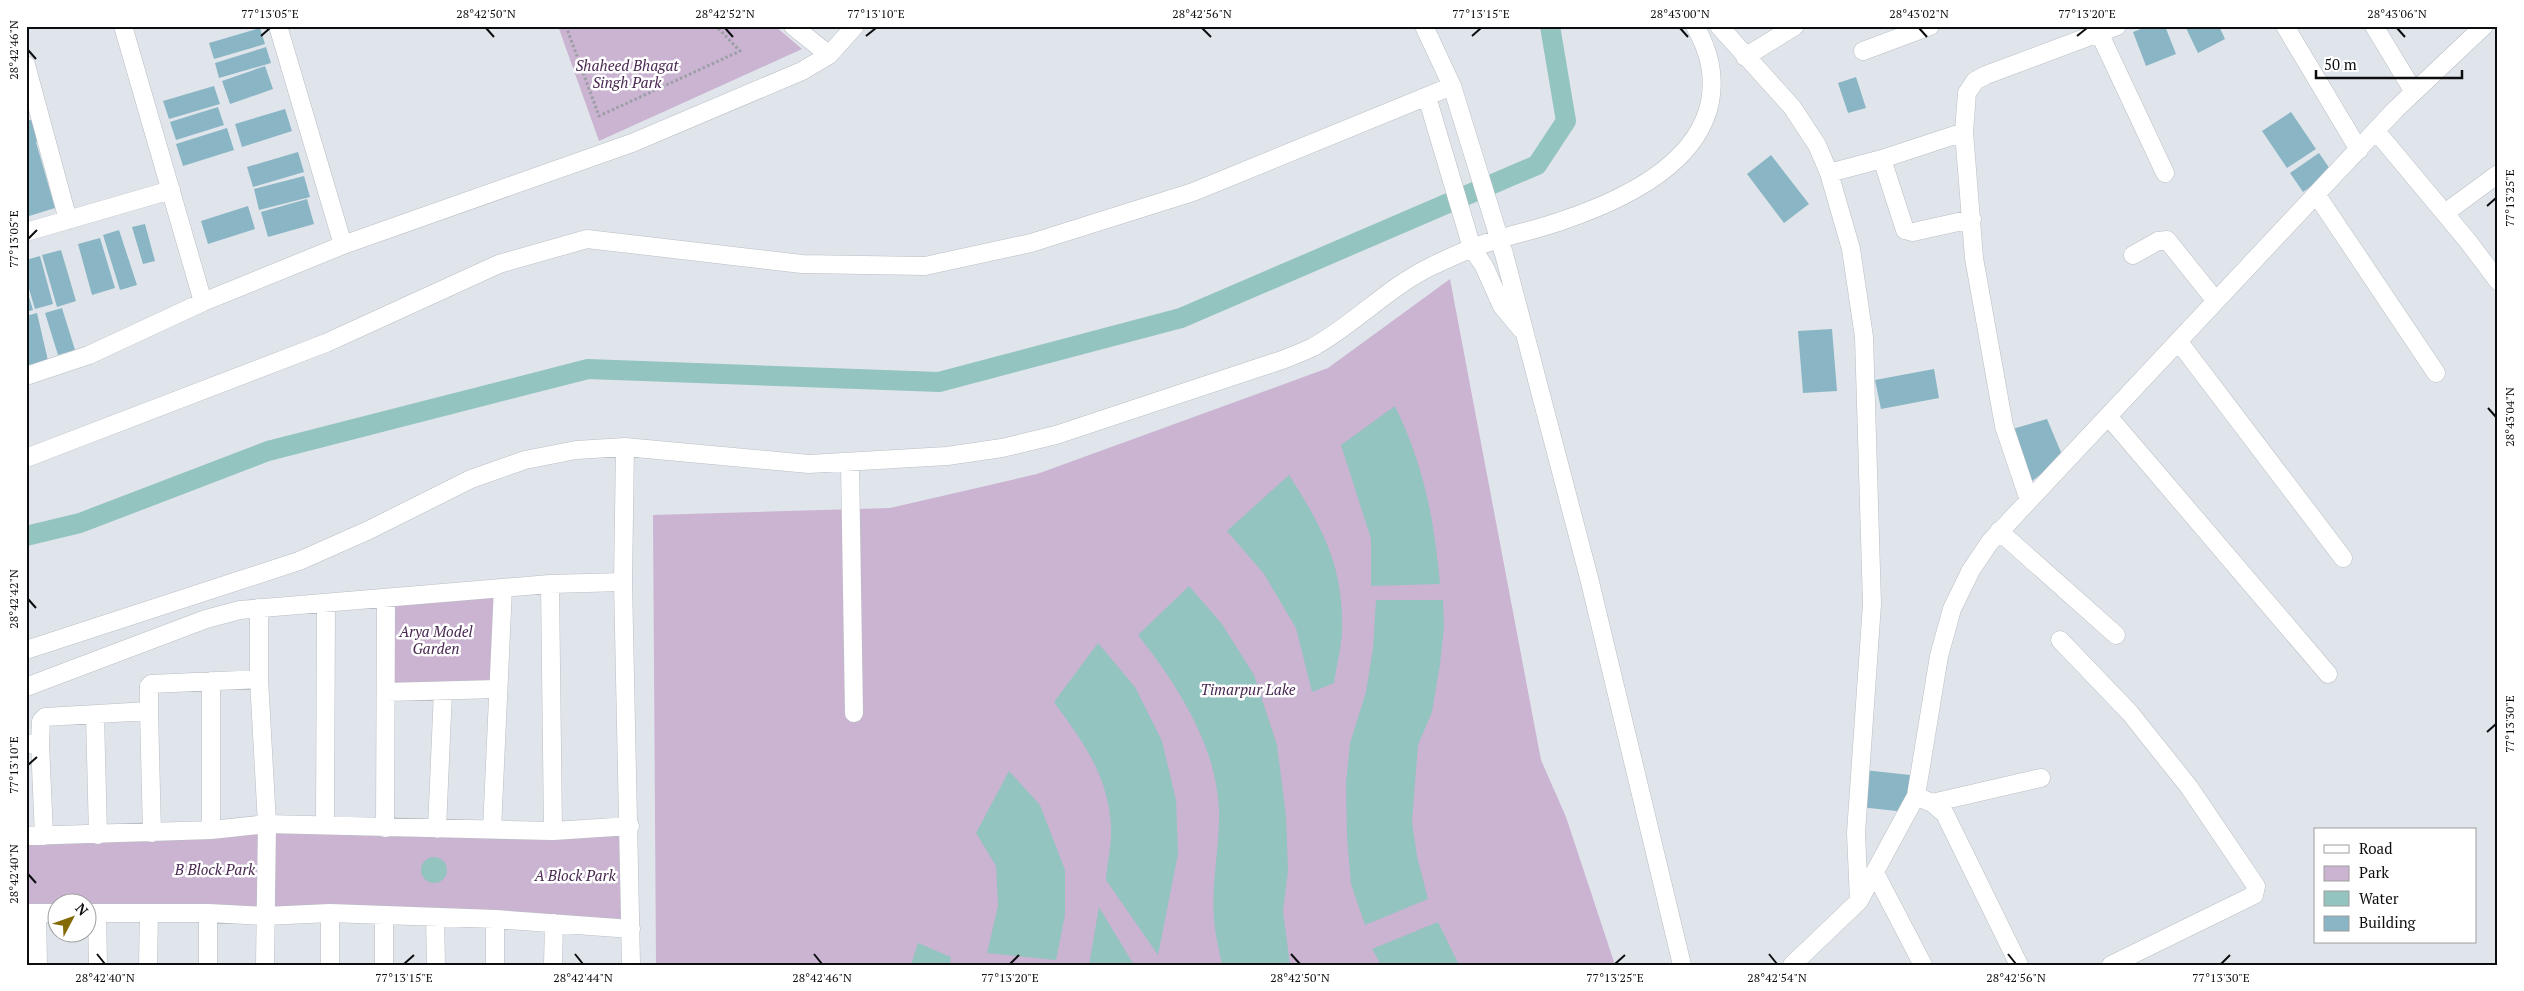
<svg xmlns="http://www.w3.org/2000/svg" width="2524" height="991" viewBox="0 0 2524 991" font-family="'PT Serif',serif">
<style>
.green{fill:#cbb3d2}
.water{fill:#93c4c0}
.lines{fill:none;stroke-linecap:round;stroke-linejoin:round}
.canal{stroke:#93c4c0;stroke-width:20}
.building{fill:#89b5c5}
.minor-casing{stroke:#b9bec4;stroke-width:19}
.path{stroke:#9b9fa4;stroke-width:3;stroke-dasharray:2.5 2.5;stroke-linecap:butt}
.minor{stroke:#fff;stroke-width:18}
.ticks{fill:none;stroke:#0c0d0f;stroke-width:2}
.labels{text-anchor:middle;stroke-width:5;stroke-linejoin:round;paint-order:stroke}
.park-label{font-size:15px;font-style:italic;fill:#482751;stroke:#fff}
.neatline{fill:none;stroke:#0c0d0f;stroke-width:2}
.ticks-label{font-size:12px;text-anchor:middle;fill:#0c0d0f}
</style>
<rect width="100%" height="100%" fill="#e0e5eb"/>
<path class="green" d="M558,26h217l27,23 -203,92z
M1450,279l91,481 25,57 49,148h-959l-3,-450 237,-7 147,-34 291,-106z
M503,588l-4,96 -113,8v-94z
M259,825l367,7 1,91 -539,-10v-9h-30l-1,9h-31v-79z"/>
<path class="water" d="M1395,406c29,60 39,112 45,178l-69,2v-47l-30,-94z
M1289,475c31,49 53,87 53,147 1,20 -5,41 -8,61l-22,9 -16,-64 -32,-54 -37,-43z
M1189,586l33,38 32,51 23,70 9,71 2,55 -5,40 7,54h-68c-3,-15 -7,-30 -8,-45 -3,-37 6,-74 5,-111 -3,-65 -42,-124 -81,-174z
M1376,600h67l1,27 -4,37 -8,48 -14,33 -6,77 5,34 11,43 -63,26 -14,-41 -4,-47 -1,-53 4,-41 16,-51 7,-44z
M1098,643l37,44 27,54 14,59 2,54 -20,101 -52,-75c1,-17 6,-36 5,-54 -3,-51 -28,-84 -57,-124z
M1009,771l31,34 25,65v45l-9,45 -69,-7 11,-47 -2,-40 -20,-33z
M421 870a13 13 0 1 1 26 0a13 13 0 1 1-26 0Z
M1099,907l35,58h-45z
M1438,922l21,43h-78l-9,-16z
M918,943l33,14 -1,8h-39z"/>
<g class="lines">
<path class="canal" d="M26,536l54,-13 188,-72 320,-82 351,13 242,-64 356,-153 29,-44 -16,-95"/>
</g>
<path class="building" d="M2149,26h16l11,28 -30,12 -13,-34z
M2185,26h34l6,13 -27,14z
M260,28l5,16 -51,15 -5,-16z
M266,47l5,16 -52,15 -4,-15z
M265,66l8,23 -43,15 -8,-23z
M1856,77l10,31 -18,5 -10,-30z
M214,86l6,18 -51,15 -6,-18z
M218,107l6,18 -48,15 -6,-18z
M285,109l7,22 -50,16 -7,-23z
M26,112l3,8h3l6,21 -2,1 19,66 -29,9z
M2291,112l25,37 -29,19 -25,-37z
M227,128l7,22 -51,16 -7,-22z
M298,152l6,20 -51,15 -6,-20z
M2319,153l13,19 -29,20 -13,-19z
M1771,155l38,49 -25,19 -37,-49z
M304,176l6,21 -51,13 -5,-21z
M307,199l7,25 -46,13 -7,-25z
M248,206l7,23 -47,15 -7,-23z
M145,224l10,37 -12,3 -11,-37z
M119,230l18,55 -17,5 -17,-55z
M100,238l15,50 -23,7 -14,-51z
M61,250l15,51 -19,6 -15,-52z
M40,256l13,48 -18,5 -9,-30v-19z
M27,290l6,20 -7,2v-21z
M62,308l13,42 -17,5 -13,-42z
M37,313l12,52 -23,5v-54z
M1832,329l5,62 -34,2 -5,-62z
M1934,369l5,29 -58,11 -6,-29z
M2047,419l16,38 -31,24 -23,-51z
M1864,770l46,5 -4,37 -46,-5z"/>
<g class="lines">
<defs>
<path id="minor" d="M123,26l80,276
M278,26l65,219
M793,26l36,29
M1424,26l28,60 52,168 85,324 93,387
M1719,26l73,81 25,38 12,28 22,76 13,88 8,267 -16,229 3,68 -67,64
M2096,26l69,147
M2285,26l74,124
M2374,26l40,66
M1863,51l67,-25
M1745,57l50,-31
M26,65l42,155
M1427,97l45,151 12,18 18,40 19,23
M2376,131l91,109 31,41
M1882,159l23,71 8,2 59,-13
M1829,173l53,-14 82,-27
M2316,194l120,179
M2445,213l53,-39
M26,232l145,-42
M2133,255l25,-14 9,-1 49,61
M2179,342l164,216
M26,376l63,-21 114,-53 140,-57 289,-102 170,-72 27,-16 26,-29
M2108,416l220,258
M26,458l300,-115 173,-79 88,-25 215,25 123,2 106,-23 162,-51 259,-106
M850,463l4,250
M2029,500l-25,-74 -30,-168 -10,-126 3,-39 8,-12 11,-6 131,-49
M1999,531l117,104
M623,582l2,-135
M550,584l3,247
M259,608v71l8,145 -2,141
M2060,640l70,73 59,74 67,99 -2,9 -143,70
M26,650l273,-89 70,-31 102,-51 54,-19 51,-10 49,-3 184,17 138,-8 55,-8 54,-13 226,-75c10,-4 21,-8 31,-13 42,-23 75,-60 119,-81 13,-6 27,-13 41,-18 29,-12 61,-17 91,-28 56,-19 133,-54 146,-118 5,-28 -1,-51 -15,-76
M26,687l180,-68 34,-9 310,-26 73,-2 8,383
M386,692l112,-3
M149,711l3,122
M95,715l3,120
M40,743l4,93
M26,744l14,-1 1,-22 4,-4 104,-6v-25l2,-2 108,-5
M1916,796l16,7 13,11 74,151
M1932,803l109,-25
M325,824l1,-221
M385,828l1,-230
M437,829l6,-138
M211,830v-149
M492,830l11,-242
M26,836l185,-6 56,-6 286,7 77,-5
M1875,873l48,92
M1859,901l57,-105 23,-140 13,-47 19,-39 19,-28 406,-433 88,-83
M26,913h32
M37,913l1,52
M88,913h120l58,3 64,-3 165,6 136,10
M97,913l1,52
M208,913v52
M435,918l1,47
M495,919v46
M148,965l1,-52
M330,965v-52
M384,965v-49
M553,965l1,-42"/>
</defs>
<use href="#minor" class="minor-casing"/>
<path class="path" d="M566,26l33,90 141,-65 -24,-25"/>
<use href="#minor" class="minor"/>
</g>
<path class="ticks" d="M486,28l8,9M725,28l8,9M1202,28l9,9M1680,28l8,9M1919,28l8,9M2397,28l8,9M261,36l9,-8M866,36l10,-8M1472,36l9,-8M2077,36l10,-8M28,50l8,9M2487,206l9,-8M28,239l9,-9M2488,408l8,9M28,599l8,9M2487,732l9,-8M28,765l9,-8M28,874l8,9M97,954l8,10M575,954l8,10M814,954l8,10M1291,954l9,10M1769,954l8,10M2008,954l8,10M404,964l10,-9M1010,964l9,-9M1615,964l10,-9M2221,964l9,-9"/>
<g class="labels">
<g class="park-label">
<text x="627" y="71">Shaheed Bhagat<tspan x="627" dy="17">Singh Park</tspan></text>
<text x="436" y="637">Arya Model<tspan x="436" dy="17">Garden</tspan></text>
<text x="1248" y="695">Timarpur Lake</text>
<text x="215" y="875">B Block Park</text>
<text x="575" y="881">A Block Park</text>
</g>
</g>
<rect width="2524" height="991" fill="none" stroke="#ffffff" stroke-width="55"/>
<rect x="2314" y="828" width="162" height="115" fill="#ffffff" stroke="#9e9e9f"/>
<rect x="2324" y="845" width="25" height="8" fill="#ffffff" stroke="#9e9e9f"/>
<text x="2359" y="854" font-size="15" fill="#0c0d0f">Road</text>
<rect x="2324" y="866" width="25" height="15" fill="#cbb3d2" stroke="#9e9e9f"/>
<text x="2359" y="878" font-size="15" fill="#0c0d0f">Park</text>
<rect x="2324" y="891" width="25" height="15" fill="#93c4c0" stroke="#9e9e9f"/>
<text x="2359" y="904" font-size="15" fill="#0c0d0f">Water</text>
<rect x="2324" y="916" width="25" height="15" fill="#89b5c5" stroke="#9e9e9f"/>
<text x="2359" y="928" font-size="15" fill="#0c0d0f">Building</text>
<g transform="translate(72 918) rotate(49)"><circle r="24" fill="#ffffff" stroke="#9e9e9f"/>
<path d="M0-4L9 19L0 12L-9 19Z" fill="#836a04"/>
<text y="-8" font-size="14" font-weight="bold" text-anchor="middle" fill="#0c0d0f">N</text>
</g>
<path d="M2316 70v8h146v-8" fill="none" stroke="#0c0d0f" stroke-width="2.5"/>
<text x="2324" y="70" font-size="15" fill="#0c0d0f" stroke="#ffffff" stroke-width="4" paint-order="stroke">50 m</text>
<rect x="28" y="28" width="2468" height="936" class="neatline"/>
<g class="ticks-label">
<text x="270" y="18">77°13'05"E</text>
<text x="486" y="18">28°42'50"N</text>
<text x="725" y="18">28°42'52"N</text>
<text x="876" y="18">77°13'10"E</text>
<text x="1202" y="18">28°42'56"N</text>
<text x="1481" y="18">77°13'15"E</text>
<text x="1680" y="18">28°43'00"N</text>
<text x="1919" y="18">28°43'02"N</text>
<text x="2087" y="18">77°13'20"E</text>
<text x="2397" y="18">28°43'06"N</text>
<text transform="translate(14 50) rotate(-90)" y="4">28°42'46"N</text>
<text transform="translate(2510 198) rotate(-90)" y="4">77°13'25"E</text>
<text transform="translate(14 239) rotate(-90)" y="4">77°13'05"E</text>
<text transform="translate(2510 417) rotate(-90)" y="4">28°43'04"N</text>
<text transform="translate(14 599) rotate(-90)" y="4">28°42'42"N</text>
<text transform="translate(2510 724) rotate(-90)" y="4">77°13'30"E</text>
<text transform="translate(14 765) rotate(-90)" y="4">77°13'10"E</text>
<text transform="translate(14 874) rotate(-90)" y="4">28°42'40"N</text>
<text x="105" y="982">28°42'40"N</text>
<text x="404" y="982">77°13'15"E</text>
<text x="583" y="982">28°42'44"N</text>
<text x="822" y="982">28°42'46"N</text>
<text x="1010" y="982">77°13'20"E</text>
<text x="1300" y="982">28°42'50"N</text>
<text x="1615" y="982">77°13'25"E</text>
<text x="1777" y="982">28°42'54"N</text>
<text x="2016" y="982">28°42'56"N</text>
<text x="2221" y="982">77°13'30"E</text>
</g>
</svg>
